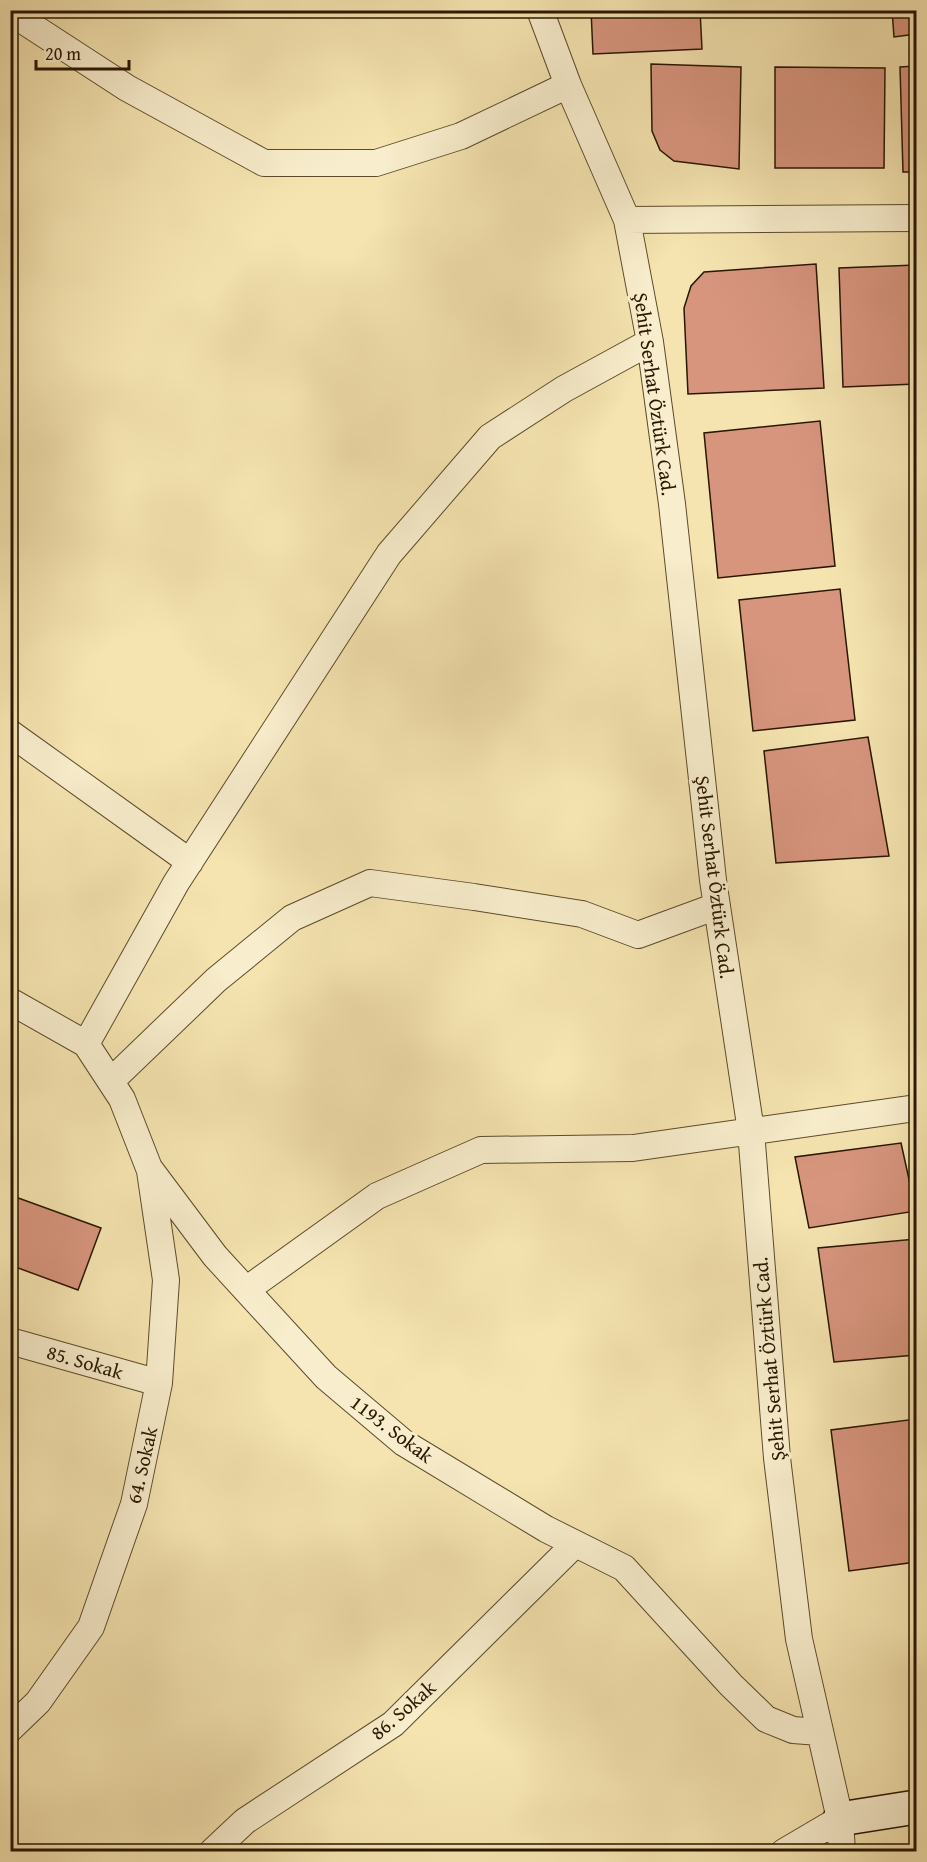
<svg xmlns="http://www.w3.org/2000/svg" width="927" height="1862" viewBox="0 0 927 1862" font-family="'Gentium Book Plus',serif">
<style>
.building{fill:#d7957e;stroke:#291700;stroke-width:1.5}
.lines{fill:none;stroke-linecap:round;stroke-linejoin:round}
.street-casing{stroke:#5c4a2c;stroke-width:28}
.secondary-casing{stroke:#291700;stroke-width:36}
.street{stroke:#f8edcc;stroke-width:26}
.secondary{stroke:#f8edcc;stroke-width:33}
.labels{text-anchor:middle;stroke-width:6;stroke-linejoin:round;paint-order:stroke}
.street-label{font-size:20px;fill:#291700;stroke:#f8edcc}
</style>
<rect width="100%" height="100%" fill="#f5e4b0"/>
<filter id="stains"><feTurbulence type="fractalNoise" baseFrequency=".00333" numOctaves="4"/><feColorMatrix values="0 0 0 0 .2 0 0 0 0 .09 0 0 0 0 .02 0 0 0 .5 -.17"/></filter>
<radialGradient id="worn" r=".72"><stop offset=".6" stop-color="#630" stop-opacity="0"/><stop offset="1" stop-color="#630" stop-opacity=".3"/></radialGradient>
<path class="building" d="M591,10h109l2,39 -109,5z
M892,10h24v24l-22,3z
M651,64l90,3 -2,102 -65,-8 -14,-11 -8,-19z
M916,66v106h-13l-3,-105z
M775,67l110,1 -1,100h-109z
M816,264l8,124 -136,6 -4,-86 7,-22 13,-14z
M916,265v119l-73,3 -4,-119z
M820,421l15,145 -117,12 -14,-145z
M840,589l15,131 -102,11 -14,-131z
M868,737l21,119 -113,7 -12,-112z
M901,1143l15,68 -107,17 -14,-71z
M10,1195l91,33 -23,62 -68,-25z
M916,1239v116l-82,7 -16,-114z
M916,1419v143l-67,9 -18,-141z"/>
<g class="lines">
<defs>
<path id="street" d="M540,10l28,75 59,135 23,122 22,162 41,376 38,251 26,327 22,181 41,180 2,33
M10,12l117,76 137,75h112l85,-27 107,-51
M627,220l289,-2
M10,733l180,129
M10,1001l76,43 90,-161 213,-329 101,-117 74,-48 86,-47
M86,1044l36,55 27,69 66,88 111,121 78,66 142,86 78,39 107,117 35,34 27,11 27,2
M111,1081l105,-101 76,-62 78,-35 104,14 108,17 56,21 79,-29
M246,1290l131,-94 104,-46 152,-2 283,-40
M10,1341l149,42
M10,1729l28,-27 53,-75 43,-123 25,-121 7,-103 -16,-109
M212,1852l33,-31 148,-97 182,-180
M784,1852l56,-33"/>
<path id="secondary" d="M840,1819l76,-12"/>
</defs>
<use href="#street" class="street-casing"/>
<use href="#secondary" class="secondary-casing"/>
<use href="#street" class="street"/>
<use href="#secondary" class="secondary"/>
</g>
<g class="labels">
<g class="street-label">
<text transform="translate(655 394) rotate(82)" y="7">Şehit Serhat Öztürk Cad.</text>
<text transform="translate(715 877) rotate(83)" y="7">Şehit Serhat Öztürk Cad.</text>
<text transform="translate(769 1359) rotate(-95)" y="7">Şehit Serhat Öztürk Cad.</text>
<text transform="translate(85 1362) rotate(16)" y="7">85. Sokak</text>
<text transform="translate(392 1429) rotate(37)" y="7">1193. Sokak</text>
<text transform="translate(142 1465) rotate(-77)" y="7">64. Sokak</text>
<text transform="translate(403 1710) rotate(-41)" y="7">86. Sokak</text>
</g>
</g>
<rect width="927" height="1862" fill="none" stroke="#f5e4b0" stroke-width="36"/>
<rect x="12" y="12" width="903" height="1838" fill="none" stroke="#291700" stroke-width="3"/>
<rect x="18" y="18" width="891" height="1826" fill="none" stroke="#291700" stroke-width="1.5"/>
<path d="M36 60v9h93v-9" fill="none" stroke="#291700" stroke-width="3"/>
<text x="45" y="60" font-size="18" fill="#291700" stroke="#f8edcc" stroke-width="4.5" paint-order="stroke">20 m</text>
<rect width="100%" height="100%" filter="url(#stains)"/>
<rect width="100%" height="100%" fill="url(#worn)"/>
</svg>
